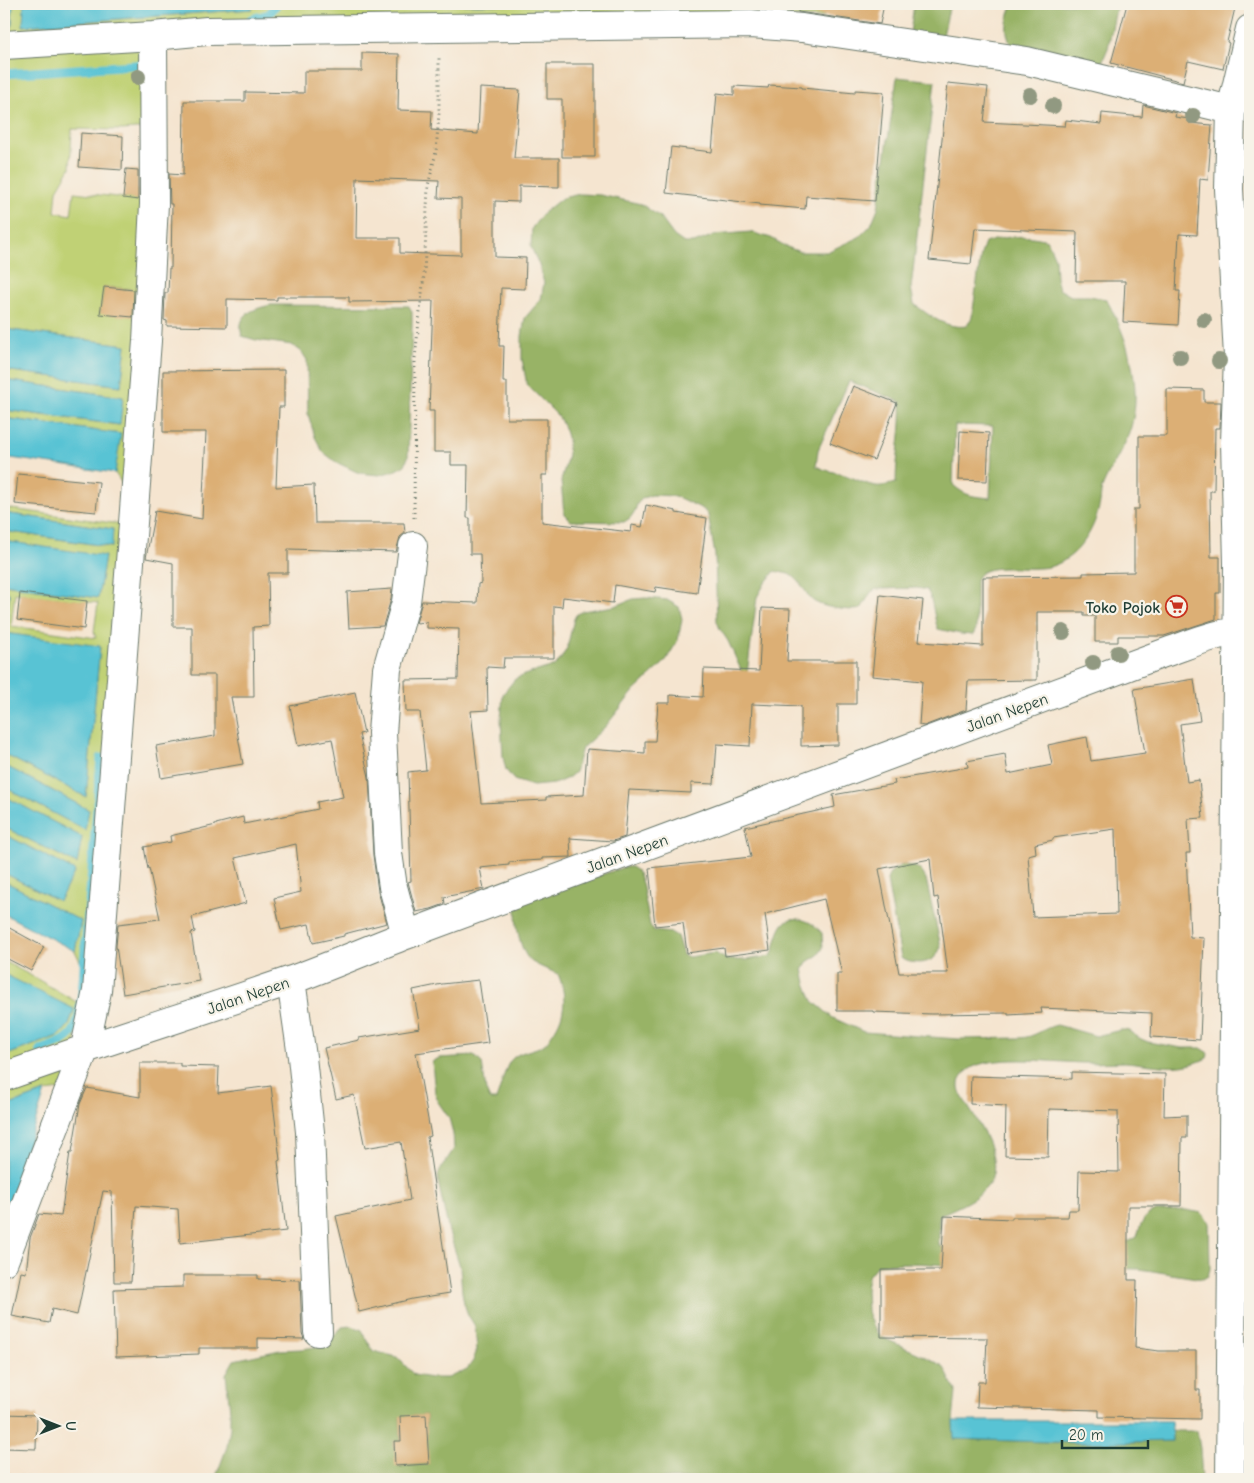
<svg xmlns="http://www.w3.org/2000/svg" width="1254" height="1483" viewBox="0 0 1254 1483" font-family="'Comic Neue',sans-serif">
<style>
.green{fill:#c0d174;stroke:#708754;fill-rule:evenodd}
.forest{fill:#98b366;stroke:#5c784d;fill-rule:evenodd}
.water{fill:#59c3d4;stroke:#3c8084}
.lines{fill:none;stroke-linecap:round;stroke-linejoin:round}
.stream{stroke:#59c3d4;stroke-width:9}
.building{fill:#dcaf75;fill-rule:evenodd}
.lane-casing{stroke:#6a786b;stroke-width:20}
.street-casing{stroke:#6a786b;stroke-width:30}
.path{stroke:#6a786b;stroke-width:3;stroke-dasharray:1 4;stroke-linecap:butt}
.lane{stroke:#fff;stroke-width:18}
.street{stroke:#fff;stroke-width:28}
.tree{fill:#919981}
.labels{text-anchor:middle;stroke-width:4.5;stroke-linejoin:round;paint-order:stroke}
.poi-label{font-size:16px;font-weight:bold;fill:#1f3d34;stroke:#f7f3e8;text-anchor:end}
.street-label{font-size:16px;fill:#1f3d34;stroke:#f7f3e8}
</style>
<rect width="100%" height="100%" fill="#f7f3e8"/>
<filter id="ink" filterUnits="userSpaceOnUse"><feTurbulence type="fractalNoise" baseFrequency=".02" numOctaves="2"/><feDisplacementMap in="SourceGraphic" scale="10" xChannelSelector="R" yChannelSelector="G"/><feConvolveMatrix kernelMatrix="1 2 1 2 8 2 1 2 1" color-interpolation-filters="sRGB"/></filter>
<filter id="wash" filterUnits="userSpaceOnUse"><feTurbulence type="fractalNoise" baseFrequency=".0096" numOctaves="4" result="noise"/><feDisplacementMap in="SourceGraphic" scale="20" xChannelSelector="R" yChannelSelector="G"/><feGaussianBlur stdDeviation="1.12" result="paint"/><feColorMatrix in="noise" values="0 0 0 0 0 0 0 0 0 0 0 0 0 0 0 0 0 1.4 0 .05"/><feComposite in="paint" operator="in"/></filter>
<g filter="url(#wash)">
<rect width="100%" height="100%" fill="#f5e5d0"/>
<path class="green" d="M13,4h11v22l228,-17 1,-5 456,2v-2h111l4,13 -669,10 -40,736 -46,326 -24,3 -41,15v-51l56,-21 14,-25 -70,-36v-13l33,18 43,25 4,-35 -9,-18 6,-30 -77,-40v-8l55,28 16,-30 -71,-37v-7l73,37 5,-27 -78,-41v-9l81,43 4,-20 -85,-45v-11l82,43 14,-150 -96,-14v-10h4l1,-30 -5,-1v-8l94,14 7,-41 -101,-16v-10l107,16 2,-18 -109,-16v-5l116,16 3,-39 -8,-12 5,-39 -116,-16v-8l115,15 4,-28 -119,-17v-10l117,16 5,-41 -122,-16v-302h8zM149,128l-7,72 -68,-8 -3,23 -16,-3 2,-22 13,-22 2,-39 50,1zM104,287l26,2 1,1 -31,24zM15,593l83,10 -4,29 2,6 -85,-12z
M1233,1076l17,2v71l-17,-1z"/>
<path class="forest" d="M914,4h36l-8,36 -32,-7z
M1013,4h104l-9,44 -8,19 -89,-21c-7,-17 -5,-25 2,-42z
M897,77l38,4 -24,207 3,16c16,12 32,25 53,22l5,-9 9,-63 4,-11c19,-7 43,-9 62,-3l8,18 1,20 3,11 12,7h18l17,3c21,36 37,86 25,128 -6,22 -21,40 -29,61 -2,6 -1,13 -3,19 -5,24 -21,49 -44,58 -18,8 -63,-3 -75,9 -2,2 -3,4 -4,6v49l-3,6 -12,-1 -23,-5c-5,-13 -4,-27 -11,-39l-10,-2 -41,1 -5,3 -10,17c-11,3 -43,-2 -50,-10 -6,-7 -10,-17 -17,-22 -4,-4 -13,-4 -19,-6l-10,12 -8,14 -11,84 -18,-40 -8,-12 -3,-8 -2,-66 -7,-40 -5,-6 -28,-13 -23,-1 -9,3 -6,6 -2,7 -5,7 -6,4 -53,-1 -7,-7 -3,-33 7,-26v-14l-3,-11 -6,-13 -32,-32 -5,-26v-23l3,-18 16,-19 3,-16 -5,-18 -8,-18 1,-19 11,-15 19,-15 18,-4 20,1 41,9 19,13 14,19 10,7h10l20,-8 37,-3 20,6 16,9 13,5h27l32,-15 12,-12 7,-17zM849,381l52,21c2,27 -5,54 -5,81 -6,1 -14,4 -20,3 -9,-1 -17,-6 -26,-9 -11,-5 -23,-5 -34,-11l2,-16zM955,425l38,1 -3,72c-17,-2 -23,-1 -37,-13z
M271,305l138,1 3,6v14l-4,131 -3,8 -11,6 -15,4 -20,-2 -23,-11 -13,-10 -8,-15 -7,-23 -1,-54 -6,-9 -9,-6 -36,-5 -14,-4c-6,-22 11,-27 29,-31z
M646,598l21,2 12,7 3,12 -4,21 -13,22 -31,29 -29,36 -23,21 -7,24 -7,6 -14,6 -21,2 -19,-6 -8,-10 -3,-13 -2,-38 2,-25 12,-15 9,-4 30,-9 7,-7 6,-11 7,-29 2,-4 6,-4 33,-5 18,-7z
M903,865c13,1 17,2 23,14l15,68c-2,3 -4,9 -7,11 -9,7 -25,6 -33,0l-14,-78c3,-9 8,-12 16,-15z
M625,867h6l6,4 5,12 8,42 4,6 18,2 5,3 6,19 6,2 26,-4 13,7h18l25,-4c7,-13 6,-41 28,-37 10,2 16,6 23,14l1,15 -5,7 -11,7 -4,7 3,14 7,18 20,17 31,14 94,7 62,-1c16,-1 23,-10 37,-13l39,11 25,-6h6l14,9 7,3 34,6h19l5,3 2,3 -1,4c-29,15 -52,6 -82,4 -13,0 -25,1 -38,1 -29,0 -88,-9 -114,4 -5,3 -14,10 -14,17 -1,8 6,17 10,24 13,21 37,57 17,80 -12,13 -31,20 -46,27l-1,6v24l3,2 188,-6 7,-4 3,-10 4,-8 4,-5 8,-3 30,-1 16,3 7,9 1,47 -2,7 -5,3 -63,-10 -196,-4c-23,-2 -44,-3 -67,0l-9,11 -2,14 1,21 5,14 9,12 43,19 19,10 13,25 -3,30 1,18 128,4 90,-2v-10h25l3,17 2,31h-987l12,-32 3,-19v-17l-4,-37 8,-14 46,-10 22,-1 13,-2 22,-13 5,-7 9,-1 11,4 11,21 24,6 17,18 17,3h17l19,-9 6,-8 4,-11 -2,-24 -7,-11 -4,-12 -2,-11 -2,-26 -11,-34 -10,-46 -1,-10 2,-6 14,-21 -1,-16 -4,-15 -11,-16 -3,-9 -3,-31 7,-4 35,-2 8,7 4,28 4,9h6c5,-12 8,-31 15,-40 7,-9 23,-9 32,-15 4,-2 7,-8 10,-12 13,-19 14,-38 5,-59 -9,-4 -18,-7 -26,-12 -13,-9 -18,-45 -15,-60zM426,1415l2,49 -32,2 -2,-25h7l-1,-24z
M4,1473l32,6h-32z"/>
<path class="water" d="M4,4h9l-1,23h-8z
M24,4h229l-1,5 -229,17z
M446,4h263v2z
M4,329l122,16 -5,41 -117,-16z
M4,380l119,17 -3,28 -116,-15z
M4,418l117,16 -6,39 -111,-16z
M4,513l109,16 -1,18 -108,-16z
M4,541l101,15 -7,42 -94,-14z
M4,592l5,1 -1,30h-4z
M4,633l96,13 -14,151 -82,-43z
M4,765l85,45 -4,20 -81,-43z
M4,796l78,41 -5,27 -73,-37z
M4,834l71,37 -16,30 -55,-28z
M4,881l77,40 -6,30 -71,-37z
M4,974l70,35 -5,16 -9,10 -56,21z
M45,1092l-41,128v-113z
M953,1421h218l1,20 -90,2 -128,-4z"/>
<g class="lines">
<path class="stream" d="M251,19l18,-5 8,-10
M4,74l145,-10
M40,1050c12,-4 26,-8 33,-18 10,-16 11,-63 12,-83 6,-64 11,-128 16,-191"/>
</g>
<g id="blocks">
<path class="building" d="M799,4h85l-4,20 -82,-12z
M1127,4h106l-1,4h3l-8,34 2,1 -6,26 -35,-8 -5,21 -72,-19z
M362,53l37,1 -1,56 34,1 -1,19 47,4 2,-46 40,2 -6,68h45v29l-40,-1v16l-24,-1v56l31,1 -1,31 -24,-1 -2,58h5l-1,36h4v37h40v56h-5v47l89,10 1,-7 10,2 4,-22 30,6v2l31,5 -10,75 -41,-6 -1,5 -40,-7 -2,18 -50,-6 -1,10 -8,-1v52h-50l-1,10 -16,-1 1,43 -17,1 10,92 65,-3v-3l38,-2 3,-46 58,4v-12h10l3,-38h12v-8l33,2 1,-28 55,2 3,-63 28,1 -3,52h69v43h-18v41l-37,1v-40l-49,-2 -2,42 -33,-2 -3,40 -23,-1v10l-62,-3 -4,47 -12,4 -43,-3 1,19 -29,1v2l-33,2v3l-29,3 4,21 -40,8 1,7 -14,5 -15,3 -8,-30 3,-1 -3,-109 18,-2 -6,-58h-14l-1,-32 53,-1 1,-50 -32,-1v-6l-11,1 6,-22 55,2 1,-19 3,-1 -1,-29h-10v-36h-3l1,-53h-17v-13h-17v-41h-5l4,-110 -84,1v-5h-72v3l-50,-1v28l-60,-1v-5l-3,-1 1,-27h3l1,-25h2l1,-64h-2l-1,-30 14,1 1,-74h61v-9l59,1v-22h58zM357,178l82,3 -1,17 23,1v56l-61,-2v-15h-44z
M547,64h48v93h-33v-58h-15z
M948,83l40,4 -4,35 81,4 1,-6 35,4 1,-11 40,4 1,-12 33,8 -1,4 14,2v4l23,2 -4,55 -8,-1 -3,56 -18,-1 -3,57h4l-2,34 -55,-3 2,-41h-49l1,-49 -102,-4 -4,36 -42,-4z
M769,85l33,2v1l53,5v-3l29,2 -9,109 -69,-5 -1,13 -45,-4v-1l-94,-11 5,-46 41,5 5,-59 17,2v-9l34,2z
M81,133l42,3 -1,34 -43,-3z
M126,169l12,1v30l-15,-2z
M104,287l30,3 -1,27 -33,-3z
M284,370v37h-5l-3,80 38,-2 1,38h89l1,10 -5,4 -4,15 -108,-3v24h-20l1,53 -16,1 1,70h-23l12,67 -82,14 -5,-32 59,-10v-61h-23v-48h-19v-64l-27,-5 9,-47 47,8 4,-87h-43v-61z
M853,386l44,17 -23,57 -44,-17z
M1167,389l37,1v12h17l-1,26h-5l-1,63h-4l1,66h9v36h-4v26l-52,17h-46v6h-23v-26h-11v-4h-47v68l-69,1 -2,29 -42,16 -5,-1 3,-44 -50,-5 8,-81 43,5 -4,42 64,4v-69l100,-1v-3l51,-1v-63h5v-73h28z
M960,431l29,2 -2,48 -29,-1z
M18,474l81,8 -3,30 -81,-8z
M392,589l-1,10 -8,27 -34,2 -2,-36z
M20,593l67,8 -3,28 -67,-9z
M1194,679l6,42 -20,3 7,58 12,-2 4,38 -15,1 2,34h-4l4,84 14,1 -4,102 -49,-3 1,-24 -111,-5 1,5 -34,2v-2l-76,1 -59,-2v-1h-36v-37h5l-18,-75 -59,15 5,36 -45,6 -1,-8 -37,5 -4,-30 -28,3 -6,-58 102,-11 -6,-30 90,-20 -2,-12 62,-11 -1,-4 74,-13 -1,-6 38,-7 3,20 44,-9 -4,-20 39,-8 4,24 54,-8 -11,-64zM1115,829l2,85 -84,3 -5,-62 8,-2 -1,-9 18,-4v-2zM930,859l4,39 4,-1 10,76h-49l-20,-104z
M355,692l9,41 -5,1 10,43 4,78 5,36 9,32 -43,11v2l-31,7 -4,-19 -28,6 -7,-32 27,-6 -5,-48 -61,14 11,45 -54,14 3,15 -4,1 8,48 -76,13 -7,-48 2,-22 42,-5 -11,-51 -1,1 -4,-22 27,-5 -1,-6 46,-11v-1l27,-7 1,7 74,-15 -1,-7 26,-5 -11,-58 -34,7 -8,-40z
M4,925l40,22 -13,24 -27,-14z
M479,980l9,63 -72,10 15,83 -4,1 23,156 -38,6 -53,13 -23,-96 74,-16 -9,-58 -36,6 -11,-53 -18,4 -12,-51 35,-8v-2l61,-10 -7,-38 29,-6z
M140,1063h40v3l39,1 -1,26 53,-7 9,74 -2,1 8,70 -106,12 -2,-34 -42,-3 -5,76h-17l-2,-90 -9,-1 -26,124 -25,-6 -3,14 -37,-7 9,-44 5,1 4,-35 9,-24 22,2 9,-64h2l8,-48 7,-16 53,9z
M1072,1072l93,2 -1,42 23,-1v23h-5l-1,68h-53v74h9l-2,68 24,3h37v39h4v29l-101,-2v-7l-122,-3 1,-25h7l2,-44 -106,-1v-67h60l3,-54 68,3v-2h56l1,-7h9l1,-39 40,1 -1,-61 -69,-2 -1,48 -43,-1 1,-50 -36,-2 1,-28 101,3z
M183,1275h75v4l42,1 2,53 2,6 -46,-1v10h-59v6l-83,3 -2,-68 69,-2z
M4,1414l33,1 -1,34 -32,-1z
M426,1415l3,49 -34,2 -1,-25h7l-1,-25z"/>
</g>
</g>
<g filter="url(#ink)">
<use href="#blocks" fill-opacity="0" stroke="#6a786b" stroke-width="1"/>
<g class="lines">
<defs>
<path id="lane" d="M1231,1288l19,2"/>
<path id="street" d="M4,45l149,-9 54,-5 544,-7 51,4 225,33 204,49
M406,935l-13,-48 -5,-34 -6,-120 5,-64 19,-67 7,-56
M291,980l11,77 8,75 8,200
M4,1077c94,-34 190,-63 285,-96 39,-14 78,-31 117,-46l758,-282c27,-9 57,-23 86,-22
M4,1261l81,-213 12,-57 50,-650 7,-137 -1,-168
M1230,1479l8,-916 -3,-121 3,-85 -9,-168 2,-79 19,-81"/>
</defs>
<use href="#lane" class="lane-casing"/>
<use href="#street" class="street-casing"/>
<path class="path" d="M414,518l1,-160 9,-83 4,-89 8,-34 3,-39v-57"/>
<use href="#lane" class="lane"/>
<use href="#street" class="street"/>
</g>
<g class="tree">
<circle cx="138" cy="77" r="8"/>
<circle cx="1030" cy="95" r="8"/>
<circle cx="1053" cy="106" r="8"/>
<circle cx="1193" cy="116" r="8"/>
<circle cx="1204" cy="320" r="8"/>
<circle cx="1180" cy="357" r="8"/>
<circle cx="1219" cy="361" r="8"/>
<circle cx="1063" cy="632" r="8"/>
<circle cx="1118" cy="653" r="8"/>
<circle cx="1093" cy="663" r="8"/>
</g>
</g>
<defs>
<symbol id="supermarket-ring" viewBox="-11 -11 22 22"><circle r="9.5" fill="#f7f3e8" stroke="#c8321e" stroke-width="1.5"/><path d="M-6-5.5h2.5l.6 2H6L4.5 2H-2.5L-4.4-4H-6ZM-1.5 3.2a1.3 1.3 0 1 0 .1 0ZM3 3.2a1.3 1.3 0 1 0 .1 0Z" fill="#c8321e"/></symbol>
</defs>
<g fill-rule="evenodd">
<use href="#supermarket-ring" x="1164" y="594" width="25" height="25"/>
</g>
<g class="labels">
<g class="poi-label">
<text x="1160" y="613">Toko Pojok</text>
</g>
<g class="street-label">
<text transform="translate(1007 712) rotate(-20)" y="6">Jalan Nepen</text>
<text transform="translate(627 853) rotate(-20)" y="6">Jalan Nepen</text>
<text transform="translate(248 995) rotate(-19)" y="6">Jalan Nepen</text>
</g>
</g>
<rect width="1254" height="1483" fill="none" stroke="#f7f3e8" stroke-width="20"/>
<g transform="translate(58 1426) rotate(90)" stroke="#f7f3e8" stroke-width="4" paint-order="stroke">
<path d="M0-4L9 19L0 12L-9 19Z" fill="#1f3d34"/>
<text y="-8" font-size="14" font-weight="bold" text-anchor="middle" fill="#1f3d34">U</text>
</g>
<path d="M1062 1440v8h86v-8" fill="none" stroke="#1f3d34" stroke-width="2.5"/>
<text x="1069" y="1440" font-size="15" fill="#1f3d34" stroke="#f7f3e8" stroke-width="4" paint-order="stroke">20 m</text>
</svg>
